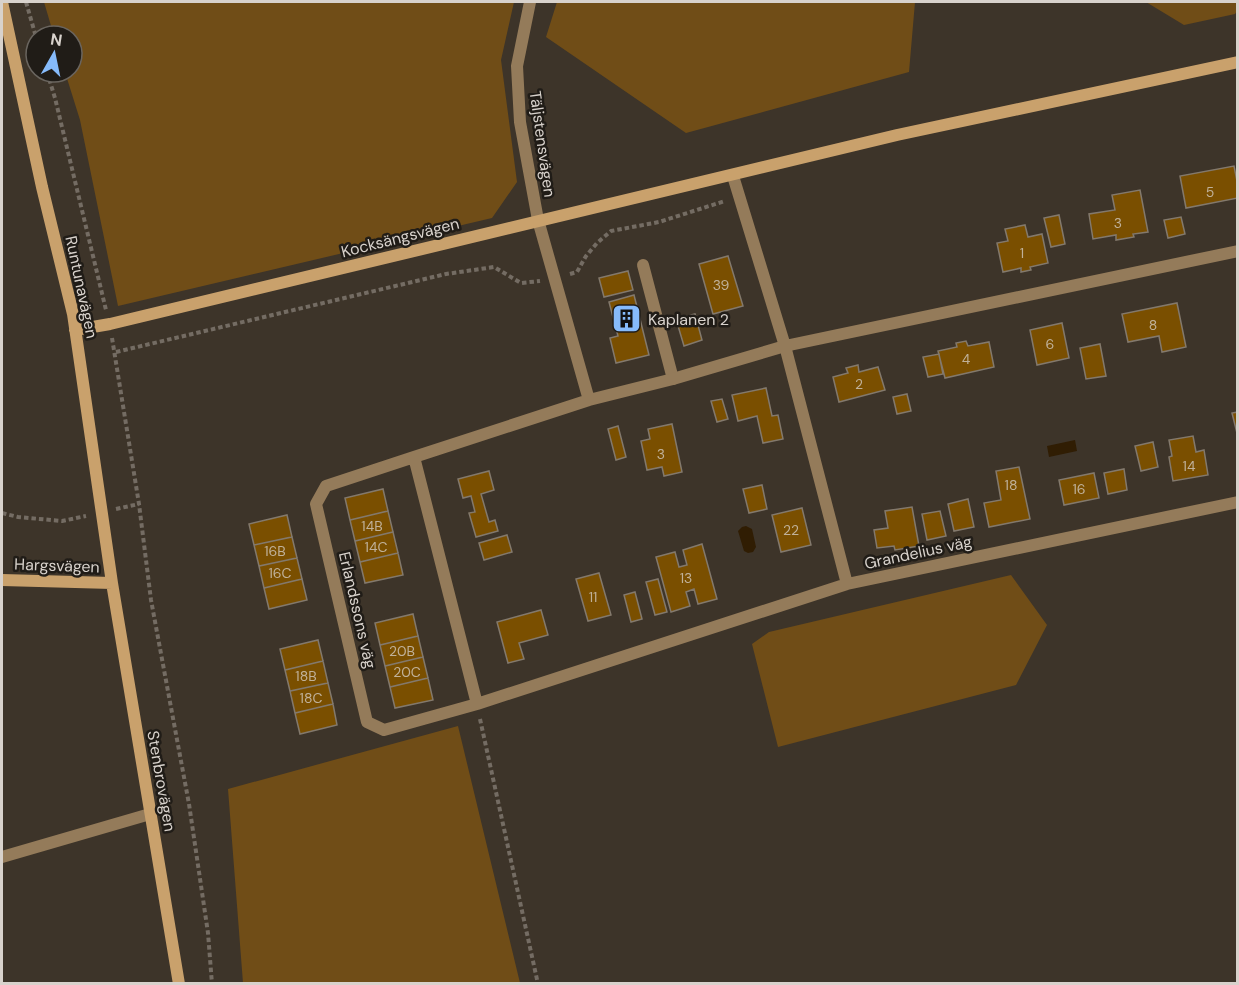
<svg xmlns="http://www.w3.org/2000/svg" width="1239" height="985" viewBox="0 0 1239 985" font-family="'DM Sans',sans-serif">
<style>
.green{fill:#704d17}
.water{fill:#301d03}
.building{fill:#7a4f00;stroke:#83796c;stroke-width:1.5}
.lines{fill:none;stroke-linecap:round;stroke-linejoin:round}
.path{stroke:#746c63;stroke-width:4;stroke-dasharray:4.5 3;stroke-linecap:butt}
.lane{stroke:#947b5a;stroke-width:12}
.street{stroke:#947b5a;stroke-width:12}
.secondary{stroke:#c9a16c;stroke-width:12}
.labels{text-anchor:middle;stroke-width:5;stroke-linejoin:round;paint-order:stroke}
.number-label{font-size:14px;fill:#c0b199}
.street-label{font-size:16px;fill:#d8d2cc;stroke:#201c17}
.poi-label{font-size:16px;fill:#d8d2cc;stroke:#201c17;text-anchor:start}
</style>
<rect width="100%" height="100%" fill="#3d3429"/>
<path class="green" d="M44,2h470l-13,58 16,122 -25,36 -374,88 -38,-186 -15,-48h7v-36h-18z
M557,2h358l-6,70 -223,61 -140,-96z
M1146,2h91v9l-2,3 -51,11z
M1011,575l36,50 -31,60 -238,62 -26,-103 17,-12z
M458,726l62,257h-277l-15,-194z"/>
<path class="water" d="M1075,440l2,11 -28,6 -2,-11z
M746,526l6,3 4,18 -3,5 -5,1 -4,-2 -6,-20 4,-4z"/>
<path class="building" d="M1234,166l4,20v12l-52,10 -6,-32z
M1140,190l8,42 -15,2 1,3 -18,3v-5l-23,4 -4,-25 26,-4 -3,-15z
M1059,215l6,29 -14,3 -7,-29z
M1181,217l4,17 -17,4 -4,-18z
M1025,225l3,12 14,-3 6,29 -18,4 1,3 -10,2v-4l-18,4 -6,-29 11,-2 -3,-12z
M728,256l15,50 -30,8 -14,-50z
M628,271l5,19 -29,7 -5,-19z
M634,295l15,60 -33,8 -6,-25 8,-2 -9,-34z
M1177,303l9,44 -24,5 -3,-16 -31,6 -6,-28z
M695,314l7,26 -18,6 -8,-27z
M1062,323l7,35 -32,7 -7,-35z
M966,341l2,5 21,-4 5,25 -49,11 -7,-27 19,-4 -1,-4z
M1100,344l6,32 -20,3 -6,-31z
M939,354l4,20 -15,3 -5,-20z
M858,365l1,7 19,-5 7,23 -46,12 -6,-25 15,-4 -2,-5z
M766,388l6,28 6,-1 5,24 -20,4 -6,-27 -19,5 -6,-26z
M907,394l4,17 -14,3 -4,-17z
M722,399l6,20 -11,3 -6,-21z
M1238,412v25l-6,-24z
M672,424l10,48 -18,4 -2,-9 -15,3 -6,-29 9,-2 -2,-10z
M618,426l8,31 -10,3 -8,-31z
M1193,436l3,16 8,-2 4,25 -35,6 -4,-24 3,-1 -3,-16z
M1153,442l5,25 -17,4 -6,-25z
M1019,467l11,52 -41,8 -5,-24 17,-3 -5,-29z
M1124,469l3,21 -19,4 -4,-21z
M489,471l5,19 -13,4 8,28 6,-2 3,11 -22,6 -7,-24 6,-1 -4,-16 -8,2 -5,-19z
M1094,473l5,25 -35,7 -5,-25z
M762,485l5,24 -18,4 -6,-24z
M383,489l5,22 -38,9 -5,-22z
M968,499l6,28 -20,4 -6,-27z
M912,507l7,39 -24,4 -1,-4 -17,2 -3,-18 14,-2 -3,-17z
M802,508l9,37 -30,7 -9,-37z
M388,511l5,21 -38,9 -5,-21z
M940,511l6,25 -19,4 -5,-26z
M287,515l5,22 -38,8 -5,-21z
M393,532l5,21 -38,9 -5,-21z
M507,535l5,17 -28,8 -5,-17z
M292,537l5,21 -38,8 -5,-21z
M702,544l15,55 -19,5 -4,-15 -8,3 4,14 -19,6 -15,-55 19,-5 4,15 8,-2 -4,-15z
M398,553l5,22 -38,8 -5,-21z
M297,558l5,21 -38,9 -5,-22z
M599,573l12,42 -23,6 -12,-42z
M302,579l5,21 -38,9 -5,-21z
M658,579l9,33 -12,3 -9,-33z
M635,592l7,27 -11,3 -7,-27z
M541,610l7,25 -29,8 5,16 -16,4 -11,-41z
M413,614l5,22 -38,9 -5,-22z
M418,636l5,21 -38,9 -5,-21z
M318,640l5,21 -38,9 -5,-21z
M423,657l5,21 -38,9 -5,-21z
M323,661l5,22 -38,8 -5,-21z
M428,678l5,22 -38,8 -5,-21z
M328,683l5,21 -38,9 -5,-22z
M333,704l4,21 -37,9 -5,-21z"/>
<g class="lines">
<path class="path" d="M26,2l10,35
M47,72l8,26 51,212
M570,274l7,-2 9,-16 11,-13 14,-12 48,-9 66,-21
M112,338l27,166 12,96 38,204 19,129 4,51
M116,352l330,-78 48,-7 27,16 19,-2
M116,509l23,-5
M2,513l16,4 44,4 24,-5
M480,719l58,265"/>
<path class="lane" d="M643,265l30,114"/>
<path class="street" d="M530,2l-13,64 3,56 18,98 51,180
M733,176l52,170 62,238
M1238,251l-453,95 -112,33 -84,21 -175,57 63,247 370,-120 391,-82
M414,457l-88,29 -10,18 51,218 17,8 93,-26
M2,857l148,-43"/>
<path class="secondary" d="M2,2l40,185 31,127 39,269 67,401
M75,330l35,-6 787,-189 341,-73
M2,580l110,3"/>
</g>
<defs>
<symbol id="building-square" viewBox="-11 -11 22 22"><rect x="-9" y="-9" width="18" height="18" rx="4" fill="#86bbfb" stroke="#201c17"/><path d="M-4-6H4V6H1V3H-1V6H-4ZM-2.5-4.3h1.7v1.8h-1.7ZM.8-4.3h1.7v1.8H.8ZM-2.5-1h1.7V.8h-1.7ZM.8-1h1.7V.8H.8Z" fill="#111"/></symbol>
</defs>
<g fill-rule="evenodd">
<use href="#building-square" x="610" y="302" width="33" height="33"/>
</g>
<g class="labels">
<g class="number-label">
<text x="1210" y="197">5</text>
<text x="1118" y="228">3</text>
<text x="1022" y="258">1</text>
<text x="721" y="290">39</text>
<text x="1153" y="330">8</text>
<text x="1050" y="349">6</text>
<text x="966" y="364">4</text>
<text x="859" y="389">2</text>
<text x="661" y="459">3</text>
<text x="1189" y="471">14</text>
<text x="1011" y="490">18</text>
<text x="1079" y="494">16</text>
<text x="372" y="531">14B</text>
<text x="791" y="535">22</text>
<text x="376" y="552">14C</text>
<text x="275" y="556">16B</text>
<text x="280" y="578">16C</text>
<text x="686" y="583">13</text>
<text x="593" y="602">11</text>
<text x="402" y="656">20B</text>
<text x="407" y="677">20C</text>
<text x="306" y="681">18B</text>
<text x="311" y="703">18C</text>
</g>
<g class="street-label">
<text transform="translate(543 144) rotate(82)" y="6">Täljstensvägen</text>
<text transform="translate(400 237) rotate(-14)" y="6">Kocksängsvägen</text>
<text transform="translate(82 287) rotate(78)" y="6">Runtunavägen</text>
<text transform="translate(918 552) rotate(-12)" y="6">Grandelius väg</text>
<text transform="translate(57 565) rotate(2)" y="6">Hargsvägen</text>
<text transform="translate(358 610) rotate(77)" y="6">Erlandssons väg</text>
<text transform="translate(162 781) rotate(80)" y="6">Stenbrovägen</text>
</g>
<g class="poi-label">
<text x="648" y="325">Kaplanen 2</text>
</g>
</g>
<rect width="1239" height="985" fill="none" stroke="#d8d2cc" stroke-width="6"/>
<g transform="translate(54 54) rotate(9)"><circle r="28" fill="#201c17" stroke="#6a655f" stroke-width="1.5"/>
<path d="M0-4.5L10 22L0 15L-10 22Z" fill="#86bbfb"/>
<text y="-9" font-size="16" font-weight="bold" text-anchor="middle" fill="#d8d2cc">N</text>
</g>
</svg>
